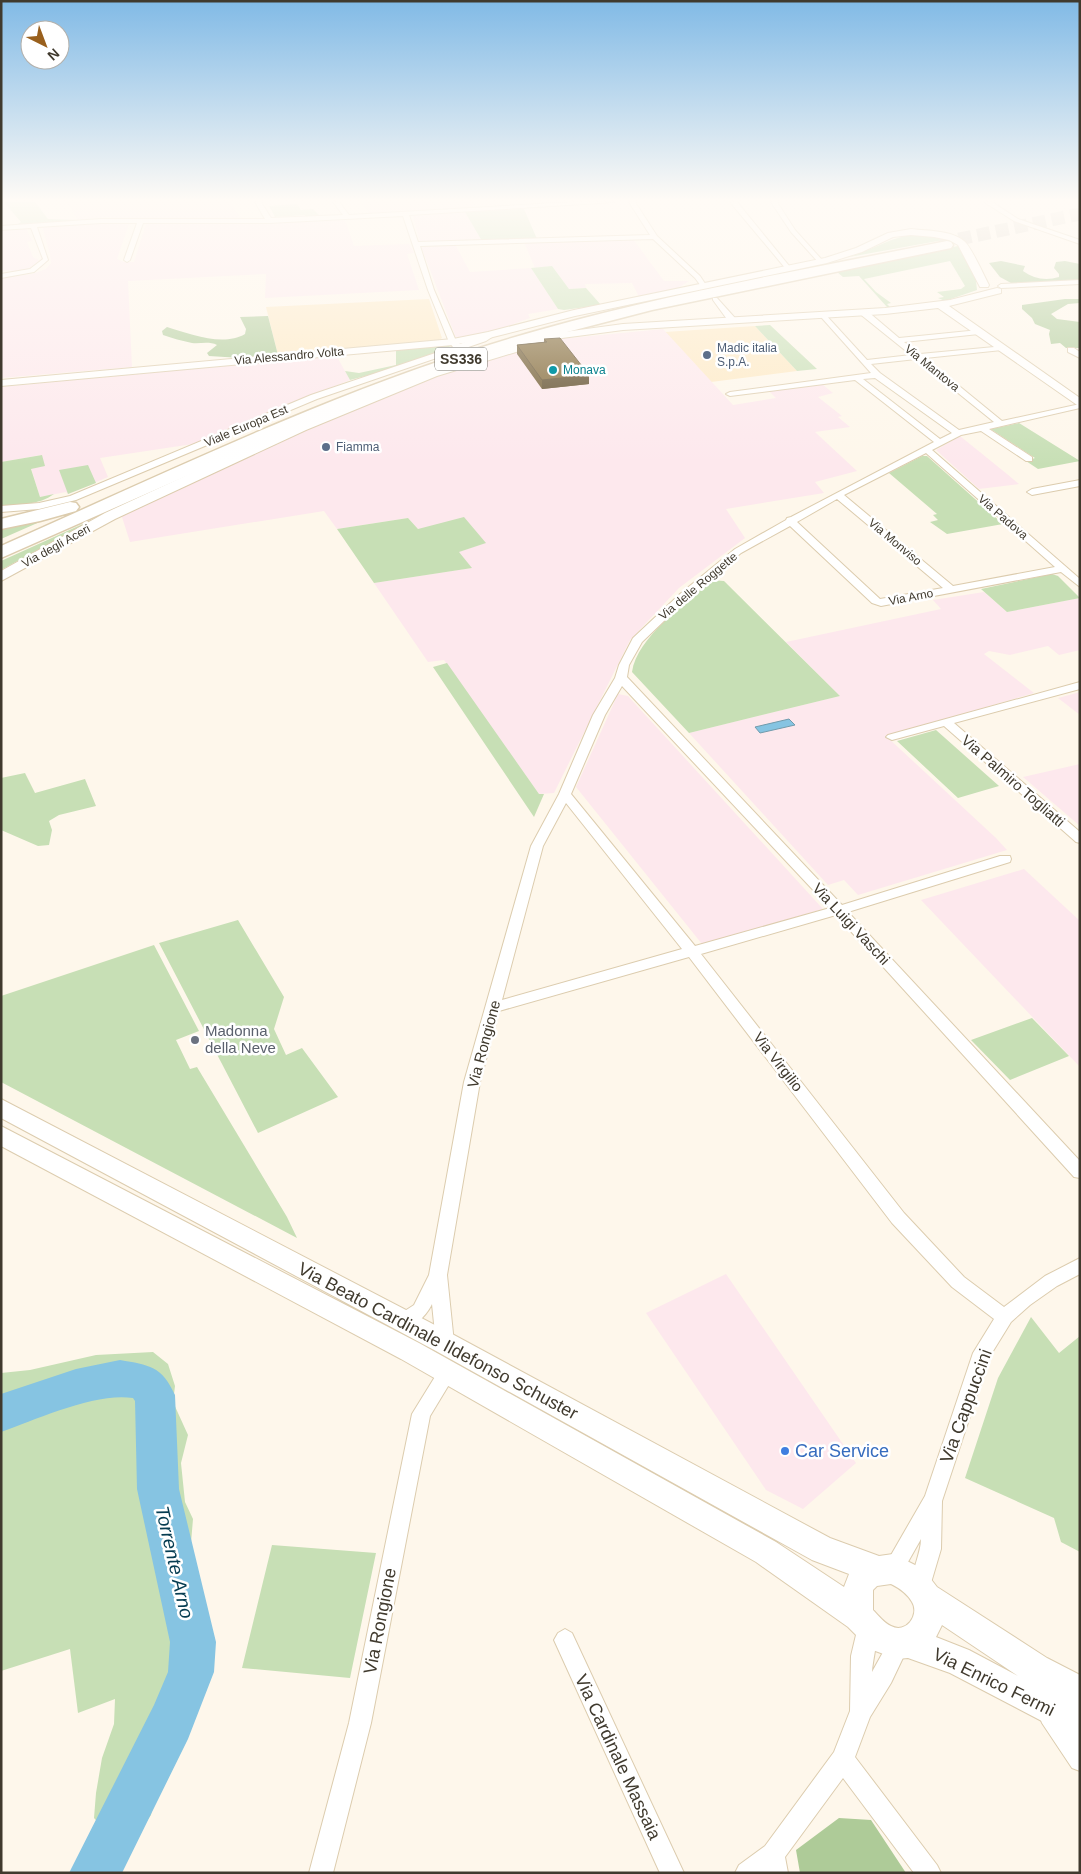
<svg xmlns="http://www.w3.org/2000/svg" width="1081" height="1874" viewBox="0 0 1081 1874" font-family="Helvetica,sans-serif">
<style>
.built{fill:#fde9c4}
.industrial{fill:#fde8ed}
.green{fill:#c7dfb5}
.forest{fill:#aecb98}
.water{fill:#86c4e2;stroke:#719bac}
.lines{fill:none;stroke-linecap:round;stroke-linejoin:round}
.river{fill:#86c4e2;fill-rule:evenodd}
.highway-tunnel{stroke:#d8d1c5;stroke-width:13;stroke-dasharray:13 6;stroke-linecap:butt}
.street-casing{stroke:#dcccae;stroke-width:2}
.secondary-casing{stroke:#dcccae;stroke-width:2}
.highway-casing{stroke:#dcccae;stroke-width:3}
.street{fill:#fff;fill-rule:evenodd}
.secondary{fill:#fff;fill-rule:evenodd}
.highway{fill:#fff;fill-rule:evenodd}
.wall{fill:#685226}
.shaded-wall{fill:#55421f}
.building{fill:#795f2c;stroke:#55421f}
.service-dot{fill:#5c6f8a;stroke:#fff;stroke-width:2}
.culture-dot{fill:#0f9aa8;stroke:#fff;stroke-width:2}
.worship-dot{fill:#6b7280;stroke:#fff;stroke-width:2}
.shop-dot{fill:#3f7fe0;stroke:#fff;stroke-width:2}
.labels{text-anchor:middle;stroke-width:5;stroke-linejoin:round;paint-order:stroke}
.far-service-label{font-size:12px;fill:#4e5e75;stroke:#fff;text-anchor:start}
.far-street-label{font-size:12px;fill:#403a2e;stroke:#fff}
.far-culture-label{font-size:12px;fill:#0d838f;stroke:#fff;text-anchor:start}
.shield{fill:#fff;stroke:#79756d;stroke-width:1}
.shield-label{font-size:14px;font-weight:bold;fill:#403a2e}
.street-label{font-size:15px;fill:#403a2e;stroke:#fff}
.worship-label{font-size:15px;fill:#5b616d;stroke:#fff;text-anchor:start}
.near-street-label{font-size:18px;fill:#403a2e;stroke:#fff}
.near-shop-label{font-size:18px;fill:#366cbe;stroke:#fff;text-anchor:start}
.near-water-label{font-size:19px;font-style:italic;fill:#053c51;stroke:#fff}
</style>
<rect width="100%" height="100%" fill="#fef7eb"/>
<path class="built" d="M429,299l13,39 -3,2 -161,15 -12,-48z
M755,326l42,45 -86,11 -46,-50z"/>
<path class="industrial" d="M67,202h164l10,18 -75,-1 -1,1h-21l-38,-3 -28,3z
M362,202h111l3,5 -106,8z
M465,212l17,29h-62l-7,-25z
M345,219l9,27 55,-2 5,9 -7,1 12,36 -154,8 1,-24 -138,7 4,86 -131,11v-100l31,-4 14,-5 5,-6 -1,-9 -8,-28 56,-3 31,1 -12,35 7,3h10l12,-38 116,-1z
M26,228l6,13 -5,1 6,15 7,4 -1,2 -4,4 -23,6 -1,-3 -10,1v-42z
M633,239l31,42h25l-11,7 -39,9 -7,-14 -47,1 1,4 -17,1 -17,-23 -17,2 -11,-26z
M455,244l15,28 61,-4 27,41 -30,5 2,4 -36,13 -38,7 -35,-92z
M663,329l70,76 43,-7 -7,-7 53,-7 11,9 -15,4 24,19 -4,1 12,10 -35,5 42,39 -42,11 9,11 -98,16 19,29 -66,50 -49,52 -76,153 -15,1 -95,-134 -16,2 -54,-79 97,-15 -13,-16 27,-9 -67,-14 -10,-11 -71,11 -13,-18 -194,31 -9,-28 234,-106 66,-26 145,-47 4,3z
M336,355l14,25 -157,64 -93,14 8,19 -40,17 -2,-2 -26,5 -9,-29 10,-13 -40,7v-75z
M960,436l47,38 12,10 -40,5 -43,-39z
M984,592l23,20 73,-14v52l-21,5 -11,-9 -38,9 -21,-4 -5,3 50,39 -148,43 110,102 11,12 -149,45 -14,-15 -16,5 -139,-152 151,-37 -54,-54 155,-33 -8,-9z
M1080,692v23l-22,-17z
M618,694l10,2 195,213 -121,35 -126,-157z
M1080,764v62l-57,-49z
M1024,869l56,52v146l-159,-167z
M726,1274l130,189 -53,46 -37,-19 -120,-177z"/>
<path class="green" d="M4,202h31l13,17 30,1 -58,5 -2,-1 3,-2z
M297,204l4,6 12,-1 8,8 -15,1 -1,-3 -30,2 -6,-11z
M524,209l13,30 -55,2 -17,-29z
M915,234l34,5 -100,18c23,-7 42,-20 66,-23z
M958,246l21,34 -3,1 1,9 -32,11 -7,-3 6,-1 -7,-5 24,-3 4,-3 -15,-25 -86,18 12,13 15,11 -4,1 3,3h-3l-28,-31 -16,1 -6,-5z
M552,266l17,23 17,-1 15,17 -37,5 -6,-1 -27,-41z
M770,325l47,44 -20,2 -42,-45z
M447,345l4,2 -74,26 -27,7 -5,-9 14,2 37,-8v-15z
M1019,423l61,38 -42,8 -12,-8 9,-3 -43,-28 -1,-1z
M42,455l3,11 -14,3 9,28 14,-3c-15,11 -35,11 -53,12v-44z
M922,456h5l76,68 -56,10 -17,-12 8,-2 -5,-5 4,-1 -48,-41z
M88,465l8,18 -28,11 -9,-24z
M51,517l-50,22v-12z
M464,517l22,26 -27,9 13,16 -98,15 -37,-54 71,-11 10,11z
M96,518l-95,52v-9z
M1052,574l6,2 22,22 -73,14 -26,-23z
M711,580l13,1 116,115 -151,37 -57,-61c5,-35 54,-68 79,-92z
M447,663l92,131h5l-10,23 -101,-150z
M936,730l63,56 -41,12 -61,-57z
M25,773l10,20 50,-14 11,27 -37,9 -10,6 3,9 -3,15 -11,1 -37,-16v-52z
M238,920l46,77 -10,32 12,26 16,-7 36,49 -80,36 -99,-190z
M154,945l45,86 -23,9 14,29 7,-2 90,150 10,21 -296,-156v-86z
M1032,1018l37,38 -59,24 -39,-40z
M1031,1317l28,36 21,-17v216l-19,-10 -7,-24 -89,-40 33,-100z
M153,1352l15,12 7,22 -2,16 15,33 -7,28 4,39 8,17 -3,36 13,59 7,47 -8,23 -43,85 -8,46 -26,37 -31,-34 2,-25 6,-35 12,-34 1,-25 -37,14 -8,-64 -69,22v-298l29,-3 66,-15z
M272,1545l104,8 -26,125 -108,-10z"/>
<path class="forest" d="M1001,261l24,5 -2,5c11,8 23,10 36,6v-3l-5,-6 2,-6 9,-1 15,3v17l-69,2 -11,-6 -11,-14z
M1065,299h15v4l-12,1 -17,10 6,5 23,3v26h-14l-6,-5 -9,1 -2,-10 1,-4 -15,-6 -3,-6 -10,-9v-4z
M268,316l10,39 -37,3 -32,-2 -2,-3 10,-8c-8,-4 -17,-1 -25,-2 -10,-2 -20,-5 -29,-8l-1,-4 5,-4c23,7 56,20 78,7l1,-5 -6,-12z
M839,1818l32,2 35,53h-106l-4,-23z"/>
<path class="water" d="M789,719l6,6 -35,8 -5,-6z"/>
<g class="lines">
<path class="river" d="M120,1360c29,5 42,6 55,35l4,94 37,153 -2,30 -26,67 -66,134h-53l85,-168 14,-33 2,-30 -33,-153 -2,-88 -2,-3c-37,-6 -96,21 -132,34v-38l75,-25z"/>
<path class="highway-tunnel" d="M940,243l140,-29"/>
<defs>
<path id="street" d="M255,202h6l10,16 72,-3 -10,-13h6l10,13 224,-13h42l-206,13 9,27 232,-7 -21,-33h6l22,34 43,40 6,9 -5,1 -6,-8 -42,-39 -233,7 14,44 22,51 4,3 29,-11h3v4l-6,4 -169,58 -241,101 -37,9 -38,3v-6l38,-3 31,-7 241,-101 142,-48 -4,-5 -21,-52 -25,-74 -134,7h-126l-13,37 -3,2 -3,-2 13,-37h-36l-64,4 11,33 -14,12 -33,6v-4l29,-5 13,-10 -12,-31 -30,2v-4l100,-7h164z
M730,202h7l53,65v2h-4z
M771,202h6l18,28 28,31v2h-4l-28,-31z
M984,202h8l26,17 62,21v4l-66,-23z
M1080,280v4l-79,4 -3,-2 3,-2z
M713,298h4l18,20v4h-6l-16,-22z
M860,310h6l33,28 80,-8 4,2 -4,2 -75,8 16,12 85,-8v4h-3l-77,8 77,63 78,-17v4l-91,21 43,28v4h-6l-45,-30 -20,4 -29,15 148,129v8l-19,-15 -180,34 -9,-3 -82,-77 -49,27 -53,45 -46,44 -13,23 -2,12 215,228 158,-49h10l1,3 -1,3 -162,50 232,249v17l-6,-1 -238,-262 -135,39 203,259 60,64 40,30 41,-31 35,-18v16l-23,12 -27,19 -19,17 -21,34 -48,145 -1,48 -13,44 -7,3 -7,-3c-7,-15 7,-37 7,-54l-21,37 -7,3 -7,-3 -3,-7 42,-73 48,-143 21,-34 -42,-32 -60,-64 -203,-266 -190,54 -19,71 -33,193 7,68 -3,6 -6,2 -6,-2 -3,-6 -4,-39c-6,12 -20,28 -35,22l-3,-5 3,-5 17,-11 15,-30 35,-193 67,-236 28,-52 34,-79 22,-37 4,-13 14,-27 47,-44 55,-45 51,-29 1,-2 4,-1 143,-75 -79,-62 -125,16 -4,-2 4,-2 141,-19 -50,-56v-4h3l43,47 44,-5 -51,-41zM916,359l78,63 -35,8 -79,-57 -9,-9zM875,378l77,55 -12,6 -77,-60zM926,453l129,114 -102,19 -109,-91zM837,499l106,89 -63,11 -83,-77zM622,686l208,222 -135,38 -124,-152 34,-79zM566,803l116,146 -180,51 41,-154z
M1068,348h6l6,4v6l-12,-6z
M1080,480v6l-48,9 -5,-3 5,-3z
M1080,682v7l-126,34 126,109v11l-4,-1 -132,-116 -52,14 -6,-3 2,-2z
M447,1365l6,2 3,6 -26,43 -59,307 -38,150h-24l40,-150 63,-309 29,-47z
M867,1614l7,4c7,15 -1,37 -2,54l20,-36 7,-4 7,4 4,7 -19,40 -21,34 -15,40 82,108 4,8h-27l-71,-95 -58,79 3,16h-53l4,-8 26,-19 69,-94 16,-41 1,-55 9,-38z
M565,1629l7,4 112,240h-24l-106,-233 4,-7z
M1050,1704l8,3 22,33v31l-8,-3 -30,-45 -3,-8 3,-8z"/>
<path id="secondary" d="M911,229c16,2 40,1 53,12 7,5 20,35 25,44l-1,2h-8l-22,-42 -9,-5 -15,-3 -23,-2 -18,2 -31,15 -35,11 -252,53 -86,22 -36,7 -452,41v-6l452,-41 35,-7 86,-22 251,-52 31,-10 32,-15z
M997,288l4,1v4l-52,13 131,92v9l-142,-99 -53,6 -262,16 -61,8 -125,38 -131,54 -191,89 -114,62v-10l104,-58 193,-89 131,-52 128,-39 66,-9 262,-16 65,-8z
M1,1099l453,236 376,203 49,18 14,-2 30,15 14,18 110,71 33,17v66l-130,-68 -42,-15 -11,1 -27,-10 -22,-22 -92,-65 -355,-203 -400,-213v-20l418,217 357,199 68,45 5,-13 -37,-14 -376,-209 -435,-233zM891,1584c8,4 16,9 21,18 8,13 -6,32 -21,24 -7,-3 -13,-11 -18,-16v-20l4,-4zM942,1625l76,51 -49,-26 -33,-13z"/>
<path id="highway" d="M947,241l4,1 2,3 -2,3 -299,62 -112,29 -57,17 -61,21 -120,48 -301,133v-12c156,-69 310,-144 472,-196 155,-50 315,-77 474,-109z
M70,502l6,1 3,4 -3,4 -36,10 -39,8v-10z"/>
</defs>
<use href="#street" class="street-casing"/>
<use href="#secondary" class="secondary-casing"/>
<use href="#highway" class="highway-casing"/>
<use href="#street" class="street"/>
<use href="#secondary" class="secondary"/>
<use href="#highway" class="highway"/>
</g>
<path class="wall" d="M544,339l45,45 -47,5 -25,-35v-9l27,-3z"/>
<path class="shaded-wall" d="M589,375v9l-47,5v-9z"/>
<path class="building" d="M560,338l29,37 -47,5 -25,-35 30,-3 -3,-3z"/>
<linearGradient id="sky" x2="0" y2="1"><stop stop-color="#81bae6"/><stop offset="0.43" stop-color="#fffbf6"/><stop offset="1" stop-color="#fffbf6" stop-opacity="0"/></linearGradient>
<rect width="1081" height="465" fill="url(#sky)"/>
<g class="service-dot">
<circle cx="707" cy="355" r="5"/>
<circle cx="326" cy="447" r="5"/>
</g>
<circle class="culture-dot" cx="553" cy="370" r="5"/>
<circle class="worship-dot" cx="195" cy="1040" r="5"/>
<circle class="shop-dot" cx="785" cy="1451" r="5"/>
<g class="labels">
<g class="far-service-label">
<text x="717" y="352">Madic italia<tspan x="717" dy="14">S.p.A.</tspan></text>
<text x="336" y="451">Fiamma</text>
</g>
<g class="far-street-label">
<text transform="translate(289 356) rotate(-5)" y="4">Via Alessandro Volta</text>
<text transform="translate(932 368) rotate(39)" y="4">Via Mantova</text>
<text transform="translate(246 426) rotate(-23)" y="4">Viale Europa Est</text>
<text transform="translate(1003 517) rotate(41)" y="4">Via Padova</text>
<text transform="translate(895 542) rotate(40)" y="4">Via Monviso</text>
<text transform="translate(56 546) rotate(-29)" y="4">Via degli Aceri</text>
<text transform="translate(698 586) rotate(-40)" y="4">Via delle Roggette</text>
<text transform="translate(911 597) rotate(-11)" y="4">Via Arno</text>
</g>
<g class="far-culture-label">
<text x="563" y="374">Monava</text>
</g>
<rect class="shield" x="435" y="347.5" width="52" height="23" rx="4"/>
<g class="shield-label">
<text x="461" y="364">SS336</text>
</g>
<g class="street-label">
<text transform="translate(1013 781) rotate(41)" y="5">Via Palmiro Togliatti</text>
<text transform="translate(851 924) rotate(47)" y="5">Via Luigi Vaschi</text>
<text transform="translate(484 1044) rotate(-75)" y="5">Via Rongione</text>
<text transform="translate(778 1062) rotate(52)" y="5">Via Virgilio</text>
</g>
<g class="worship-label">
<text x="205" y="1036">Madonna<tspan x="205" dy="17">della Neve</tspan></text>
</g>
<g class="near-street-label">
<text transform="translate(438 1341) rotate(28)" y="6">Via Beato Cardinale Ildefonso Schuster</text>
<text transform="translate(966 1406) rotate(-70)" y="6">Via Cappuccini</text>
<text transform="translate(380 1621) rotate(-79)" y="6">Via Rongione</text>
<text transform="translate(994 1682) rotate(26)" y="6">Via Enrico Fermi</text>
<text transform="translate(618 1757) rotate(65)" y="6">Via Cardinale Massaia</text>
</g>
<g class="near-shop-label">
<text x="795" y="1457">Car Service</text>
</g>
<g class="near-water-label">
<text transform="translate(175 1562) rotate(77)" y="7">Torrente Arno</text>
</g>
</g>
<rect width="1081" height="1874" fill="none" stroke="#403a2e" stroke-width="5"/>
<g transform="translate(45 45) rotate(138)"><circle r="24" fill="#ffffff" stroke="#b3b0ab"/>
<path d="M0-4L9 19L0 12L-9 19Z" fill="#99601d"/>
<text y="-8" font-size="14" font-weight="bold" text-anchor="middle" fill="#403a2e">N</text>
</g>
</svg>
